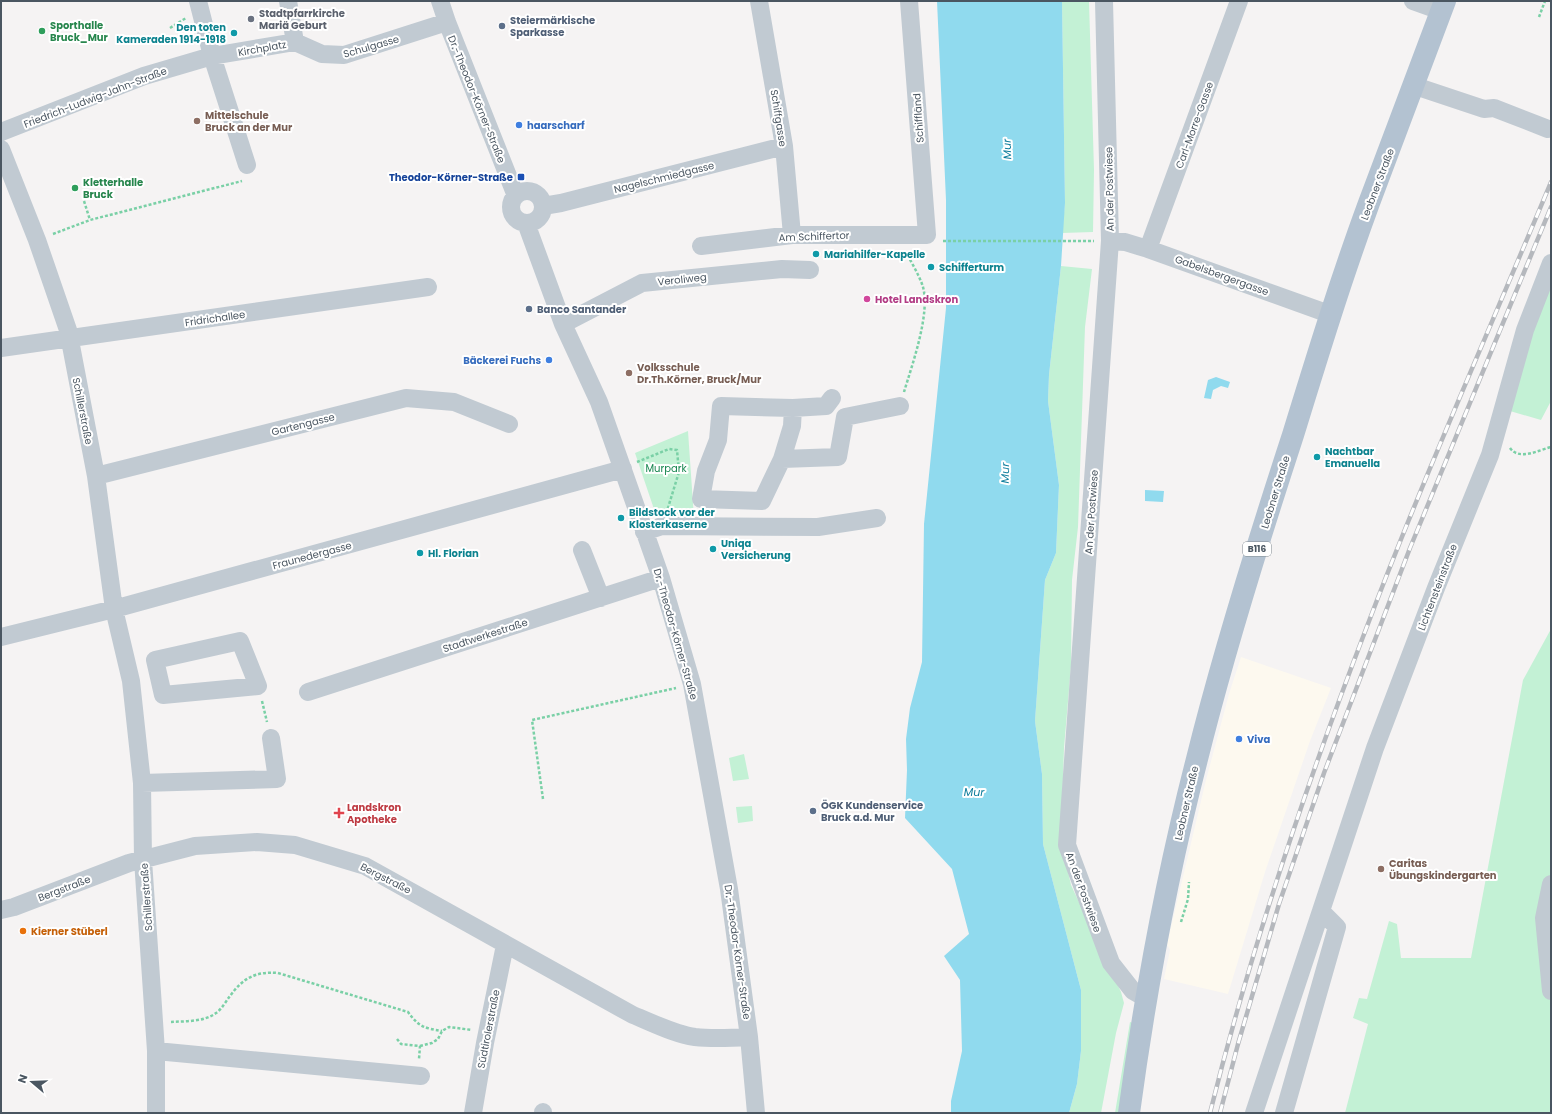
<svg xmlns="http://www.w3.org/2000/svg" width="1552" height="1114" viewBox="0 0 1552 1114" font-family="Poppins,sans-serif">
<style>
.commercial{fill:#fdf9ef}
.green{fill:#c3f1d5}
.water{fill:#90daee}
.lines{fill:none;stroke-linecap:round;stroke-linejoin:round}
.path{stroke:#7ad0a6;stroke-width:2.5;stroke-dasharray:3 2;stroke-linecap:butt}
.minor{stroke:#c1cad2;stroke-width:18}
.major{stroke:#b3c2d1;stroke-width:22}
.rail-casing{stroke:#b5b8bd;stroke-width:4.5}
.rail{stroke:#fff;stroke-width:3;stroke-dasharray:9;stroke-linecap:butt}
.worship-dot{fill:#6b7280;stroke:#fff;stroke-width:1.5}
.service-dot{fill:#5c6f8a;stroke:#fff;stroke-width:1.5}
.leisure-dot{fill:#2e9e5b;stroke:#fff;stroke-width:1.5}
.culture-dot{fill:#0f9aa8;stroke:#fff;stroke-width:1.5}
.education-dot{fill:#8d6e63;stroke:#fff;stroke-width:1.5}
.shop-dot{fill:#3f7fe0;stroke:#fff;stroke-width:1.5}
.transit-dot{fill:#1a4fb4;stroke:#fff;stroke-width:1.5}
.hotel-dot{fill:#d1479c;stroke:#fff;stroke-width:1.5}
.health-dot{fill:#e0444e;stroke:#fff;stroke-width:1.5}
.food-dot{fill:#e8710a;stroke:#fff;stroke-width:1.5}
.labels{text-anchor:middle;stroke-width:4;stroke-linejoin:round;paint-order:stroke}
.shield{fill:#fff;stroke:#808990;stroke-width:1}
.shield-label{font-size:9px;font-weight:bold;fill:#4a5661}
.worship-label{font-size:10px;font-weight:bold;fill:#5b616d;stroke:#fff;text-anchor:start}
.service-label{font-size:10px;font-weight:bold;fill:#4e5e75;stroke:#fff;text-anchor:start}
.leisure-label{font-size:10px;font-weight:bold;fill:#27864d;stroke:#fff;text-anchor:start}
.culture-label{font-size:10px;font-weight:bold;fill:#0d838f;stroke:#fff;text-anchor:start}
.street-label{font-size:10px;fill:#4a5661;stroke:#fff}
.education-label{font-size:10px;font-weight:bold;fill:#785e54;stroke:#fff;text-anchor:start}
.shop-label{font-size:10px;font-weight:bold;fill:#366cbe;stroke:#fff;text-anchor:start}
.transit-label{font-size:10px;font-weight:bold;fill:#164399;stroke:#fff;text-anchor:end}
.hotel-label{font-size:10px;font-weight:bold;fill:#b23c85;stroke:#fff;text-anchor:start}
.park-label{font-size:10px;fill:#17864f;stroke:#fff}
.health-label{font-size:10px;font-weight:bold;fill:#be3a42;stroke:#fff;text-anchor:start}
.food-label{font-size:10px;font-weight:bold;fill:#c56008;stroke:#fff;text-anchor:start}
.water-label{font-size:11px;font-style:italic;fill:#0c7c9b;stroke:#fff}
</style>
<rect width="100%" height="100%" fill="#f5f3f3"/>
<path class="commercial" d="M1241,657l90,31 -21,53 -45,131 -37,122 -64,-15 6,-29 -3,-6 39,-164 23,-86z"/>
<path class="green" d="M1062,1h27l5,169 -1,62 -31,1 3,-30z
M1061,266l31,3 -7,58 -7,200 -6,53 -1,86 -7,82 -3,92 10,45 50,107 3,11 -8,30 -15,80h-32l8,-29 4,-33v-61l-38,-146 -1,-70 -7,-53 10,-141 11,-27 3,-68 -11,-84 1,-26z
M1551,275v126l-10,19 -31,-9 5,-25z
M688,431l6,87 -39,-6 -20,-59z
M1551,629v484h-206l23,-89 -15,-6 6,-20 8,1 22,-78 8,3 4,34h70l52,-278z
M744,754l5,25 -16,2 -4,-23z
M752,806l1,15 -15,2 -2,-16z
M1130,1022l3,1 -14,90h-4z"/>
<path class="water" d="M937,1h125l3,202 -4,63 -12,109 -1,26 11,84 -3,68 -11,27 -10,141 7,53 1,70 38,146v61l-4,33 -8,29h-118v-12l11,-50 -2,-71 -16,-24 25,-22 -17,-65 -47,-51 2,-48 -1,-31 4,-31 12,-46 2,-138 22,-216v-108z
M1216,377l14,5 -2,6 -7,-2 -8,4 -2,9 -7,-1 4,-18z
M1145,490l19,1 -1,11 -18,-1z"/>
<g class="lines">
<path class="path" d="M1539,17l6,-16
M170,28l16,-10
M84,201l6,19
M53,234l37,-14 152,-39
M943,241h151
M904,392c8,-27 28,-82 18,-108 -4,-11 -11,-22 -16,-32
M1510,448c9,13 29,2 41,-1
M637,462l32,-13 8,1 2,22 -12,39
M262,701l5,21
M543,799l-11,-79 144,-32
M1181,922l7,-23 1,-17
M171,1022c15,-1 33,0 45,-9 6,-4 10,-12 14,-17 13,-18 26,-25 48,-23l130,39c11,15 16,16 34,19
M397,1039l4,5 19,2 -1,13
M420,1046l12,-3 6,-4 4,-8 7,-4 23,3"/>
<path class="minor" d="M198,1l14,55 35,109
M440,1l7,21 69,174
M759,1l25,145 8,89
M1104,1l6,240 -43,604 44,118 22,28 14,8
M1413,1l28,10
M295,42l27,12 22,1 103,-33
M1415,86l69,23 10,-1 54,21
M1,132l143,-56 68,-20 83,-14 -7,-41
M1,149l36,91 31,90 28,146 18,133 17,72 11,102 1,77 13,191v62
M511 207a16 16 0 1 1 32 0a16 16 0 1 1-32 0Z
M543,206l18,-3 223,-57
M526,223l37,101 36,78 62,176 31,106 37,205 20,148 7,76
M1110,241l15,1 23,7 184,66
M701,246l91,-11h135l-18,-234
M1148,249l91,-248
M563,324l79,-41 140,-14 28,1
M1,348l427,-61
M832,398l-6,8 -33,2 -1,18 -10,33 56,-2 7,-40 55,-11
M782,459l-20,42 -61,-2 5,-28 12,-31 3,-34 72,2
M96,476l310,-78 48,4 55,22
M644,532l18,-6 156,1 59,-9
M582,550l19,48
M1,637l113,-28 509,-140
M240,641l18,45 -95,9 -8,-35z
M308,692l353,-114
M142,783l135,-4 -6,-41
M1551,884l-7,34 7,73
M1,910l13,-3 115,-44 66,-17 62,-4 38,3 70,21 268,149c20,8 41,19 62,22 18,2 36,1 54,0
M156,1051l265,25
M473,1113l12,-70 20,-98
M543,1113v-1
M1254,1113l121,-365 61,-160 54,-133 35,-125 26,-67
M1284,1113l53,-186 -16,-16"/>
<path class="major" d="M1129,1113c16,-119 38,-238 68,-354 27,-109 61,-217 96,-324 24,-78 48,-156 76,-232 25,-68 51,-134 76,-202"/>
<defs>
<path id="rail" d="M1210,1113c41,-165 95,-325 156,-484 57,-151 123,-298 185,-447
M1220,1113l18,-69 41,-140 45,-131 86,-225 141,-341"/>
</defs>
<use href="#rail" class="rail-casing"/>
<use href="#rail" class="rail"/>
</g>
<circle class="worship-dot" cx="251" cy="19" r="4"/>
<g class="service-dot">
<circle cx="502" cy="26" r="4"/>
<circle cx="529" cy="309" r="4"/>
<circle cx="813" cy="811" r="4"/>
</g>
<g class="leisure-dot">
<circle cx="42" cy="31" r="4"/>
<circle cx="75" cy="188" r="4"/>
</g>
<g class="culture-dot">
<circle cx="234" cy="33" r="4"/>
<circle cx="816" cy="254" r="4"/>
<circle cx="931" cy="267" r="4"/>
<circle cx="1317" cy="457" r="4"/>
<circle cx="621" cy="518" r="4"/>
<circle cx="713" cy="549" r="4"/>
<circle cx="420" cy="553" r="4"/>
</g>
<g class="education-dot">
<circle cx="197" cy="121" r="4"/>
<circle cx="629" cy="373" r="4"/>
<circle cx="1381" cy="869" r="4"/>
</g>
<g class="shop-dot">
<circle cx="519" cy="125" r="4"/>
<circle cx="549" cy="360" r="4"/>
<circle cx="1239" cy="739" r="4"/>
</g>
<rect class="transit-dot" x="517" y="173" width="8" height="8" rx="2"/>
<circle class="hotel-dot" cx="867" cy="299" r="4"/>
<path class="health-dot" d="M337 807h4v4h4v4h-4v4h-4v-4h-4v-4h4z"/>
<circle class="food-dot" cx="23" cy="931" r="4"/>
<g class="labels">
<rect class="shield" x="1243" y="542" width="28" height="14" rx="3"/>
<g class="shield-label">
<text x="1257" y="552">B116</text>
</g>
<g class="worship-label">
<text x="259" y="17">Stadtpfarrkirche<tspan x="259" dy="12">Mariä Geburt</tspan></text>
</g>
<g class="service-label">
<text x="510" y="24">Steiermärkische<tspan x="510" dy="12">Sparkasse</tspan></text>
<text x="537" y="313">Banco Santander</text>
<text x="821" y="809">ÖGK Kundenservice<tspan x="821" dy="12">Bruck a.d. Mur</tspan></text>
</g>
<g class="leisure-label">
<text x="50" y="29">Sporthalle<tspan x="50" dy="12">Bruck_Mur</tspan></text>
<text x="83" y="186">Kletterhalle<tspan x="83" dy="12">Bruck</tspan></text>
</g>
<g class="culture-label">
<text x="226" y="31" text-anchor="end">Den toten<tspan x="226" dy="12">Kameraden 1914-1918</tspan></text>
<text x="824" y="258">Mariahilfer-Kapelle</text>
<text x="939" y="271">Schifferturm</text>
<text x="1325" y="455">Nachtbar<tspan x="1325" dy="12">Emanuella</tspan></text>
<text x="629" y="516">Bildstock vor der<tspan x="629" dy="12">Klosterkaserne</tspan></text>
<text x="721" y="547">Uniqa<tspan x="721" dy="12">Versicherung</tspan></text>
<text x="428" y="557">Hl. Florian</text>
</g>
<g class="street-label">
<text transform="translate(371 46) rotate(-16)" y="4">Schulgasse</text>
<text transform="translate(262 48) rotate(-10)" y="4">Kirchplatz</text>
<text transform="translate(95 97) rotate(-21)" y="4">Friedrich-Ludwig-Jahn-Straße</text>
<text transform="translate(477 99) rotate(68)" y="4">Dr.-Theodor-Körner-Straße</text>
<text transform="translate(779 118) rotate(81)" y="4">Schiffgasse</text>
<text transform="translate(918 118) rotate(-94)" y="4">Schiffländ</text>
<text transform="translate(1194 125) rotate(-70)" y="4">Carl-Morre-Gasse</text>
<text transform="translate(664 177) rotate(-14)" y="4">Nagelschmiedgasse</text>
<text transform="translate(1377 184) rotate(-69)" y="4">Leobner Straße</text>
<text transform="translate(1109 189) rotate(-91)" y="4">An der Postwiese</text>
<text transform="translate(814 236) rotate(-2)" y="4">Am Schiffertor</text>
<text transform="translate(1222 275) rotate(20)" y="4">Gabelsbergergasse</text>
<text transform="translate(682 279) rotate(-6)" y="4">Veroliweg</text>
<text transform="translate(215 318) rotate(-8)" y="4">Fridrichallee</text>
<text transform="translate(83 411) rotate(79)" y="4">Schillerstraße</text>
<text transform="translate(303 424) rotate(-14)" y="4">Gartengasse</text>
<text transform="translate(1275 492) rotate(-73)" y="4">Leobner Straße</text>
<text transform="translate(1091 512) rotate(-86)" y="4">An der Postwiese</text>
<text transform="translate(312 555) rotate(-15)" y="4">Fraunedergasse</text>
<text transform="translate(1437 587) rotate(-69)" y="4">Lichtensteinstraße</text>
<text transform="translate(676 634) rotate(74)" y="4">Dr.-Theodor-Körner-Straße</text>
<text transform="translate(485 635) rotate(-18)" y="4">Stadtwerkestraße</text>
<text transform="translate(1186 803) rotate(-77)" y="4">Leobner Straße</text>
<text transform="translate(386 878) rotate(27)" y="4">Bergstraße</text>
<text transform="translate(64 888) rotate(-21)" y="4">Bergstraße</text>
<text transform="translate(1084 892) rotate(70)" y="4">An der Postwiese</text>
<text transform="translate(146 897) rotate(-94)" y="4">Schillerstraße</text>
<text transform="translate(738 952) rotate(82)" y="4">Dr.-Theodor-Körner-Straße</text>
<text transform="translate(488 1029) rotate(-79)" y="4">Südtirolerstraße</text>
</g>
<g class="education-label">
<text x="205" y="119">Mittelschule<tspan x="205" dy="12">Bruck an der Mur</tspan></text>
<text x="637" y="371">Volksschule<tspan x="637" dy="12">Dr.Th.Körner, Bruck/Mur</tspan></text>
<text x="1389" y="867">Caritas<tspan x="1389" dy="12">Übungskindergarten</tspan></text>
</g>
<g class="shop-label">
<text x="527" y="129">haarscharf</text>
<text x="541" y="364" text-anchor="end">Bäckerei Fuchs</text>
<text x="1247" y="743">Viva</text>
</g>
<g class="transit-label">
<text x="513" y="181">Theodor-Körner-Straße</text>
</g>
<g class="hotel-label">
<text x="875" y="303">Hotel Landskron</text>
</g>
<g class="park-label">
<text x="666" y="472">Murpark</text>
</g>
<g class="health-label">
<text x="347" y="811">Landskron<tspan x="347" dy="12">Apotheke</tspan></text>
</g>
<g class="food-label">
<text x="31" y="935">Kierner Stüberl</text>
</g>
<g class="water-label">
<text transform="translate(1007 149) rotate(-92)" y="4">Mur</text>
<text transform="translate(1005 473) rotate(-89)" y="4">Mur</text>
<text x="974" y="796">Mur</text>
</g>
</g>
<rect width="1552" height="1114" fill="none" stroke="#4a5661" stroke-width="4"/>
<g transform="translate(32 1082) rotate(289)" stroke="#ffffff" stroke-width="3" paint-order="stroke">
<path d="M0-3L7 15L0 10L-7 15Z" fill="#4a5661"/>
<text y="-6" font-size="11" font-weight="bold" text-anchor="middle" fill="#4a5661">N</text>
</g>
</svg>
